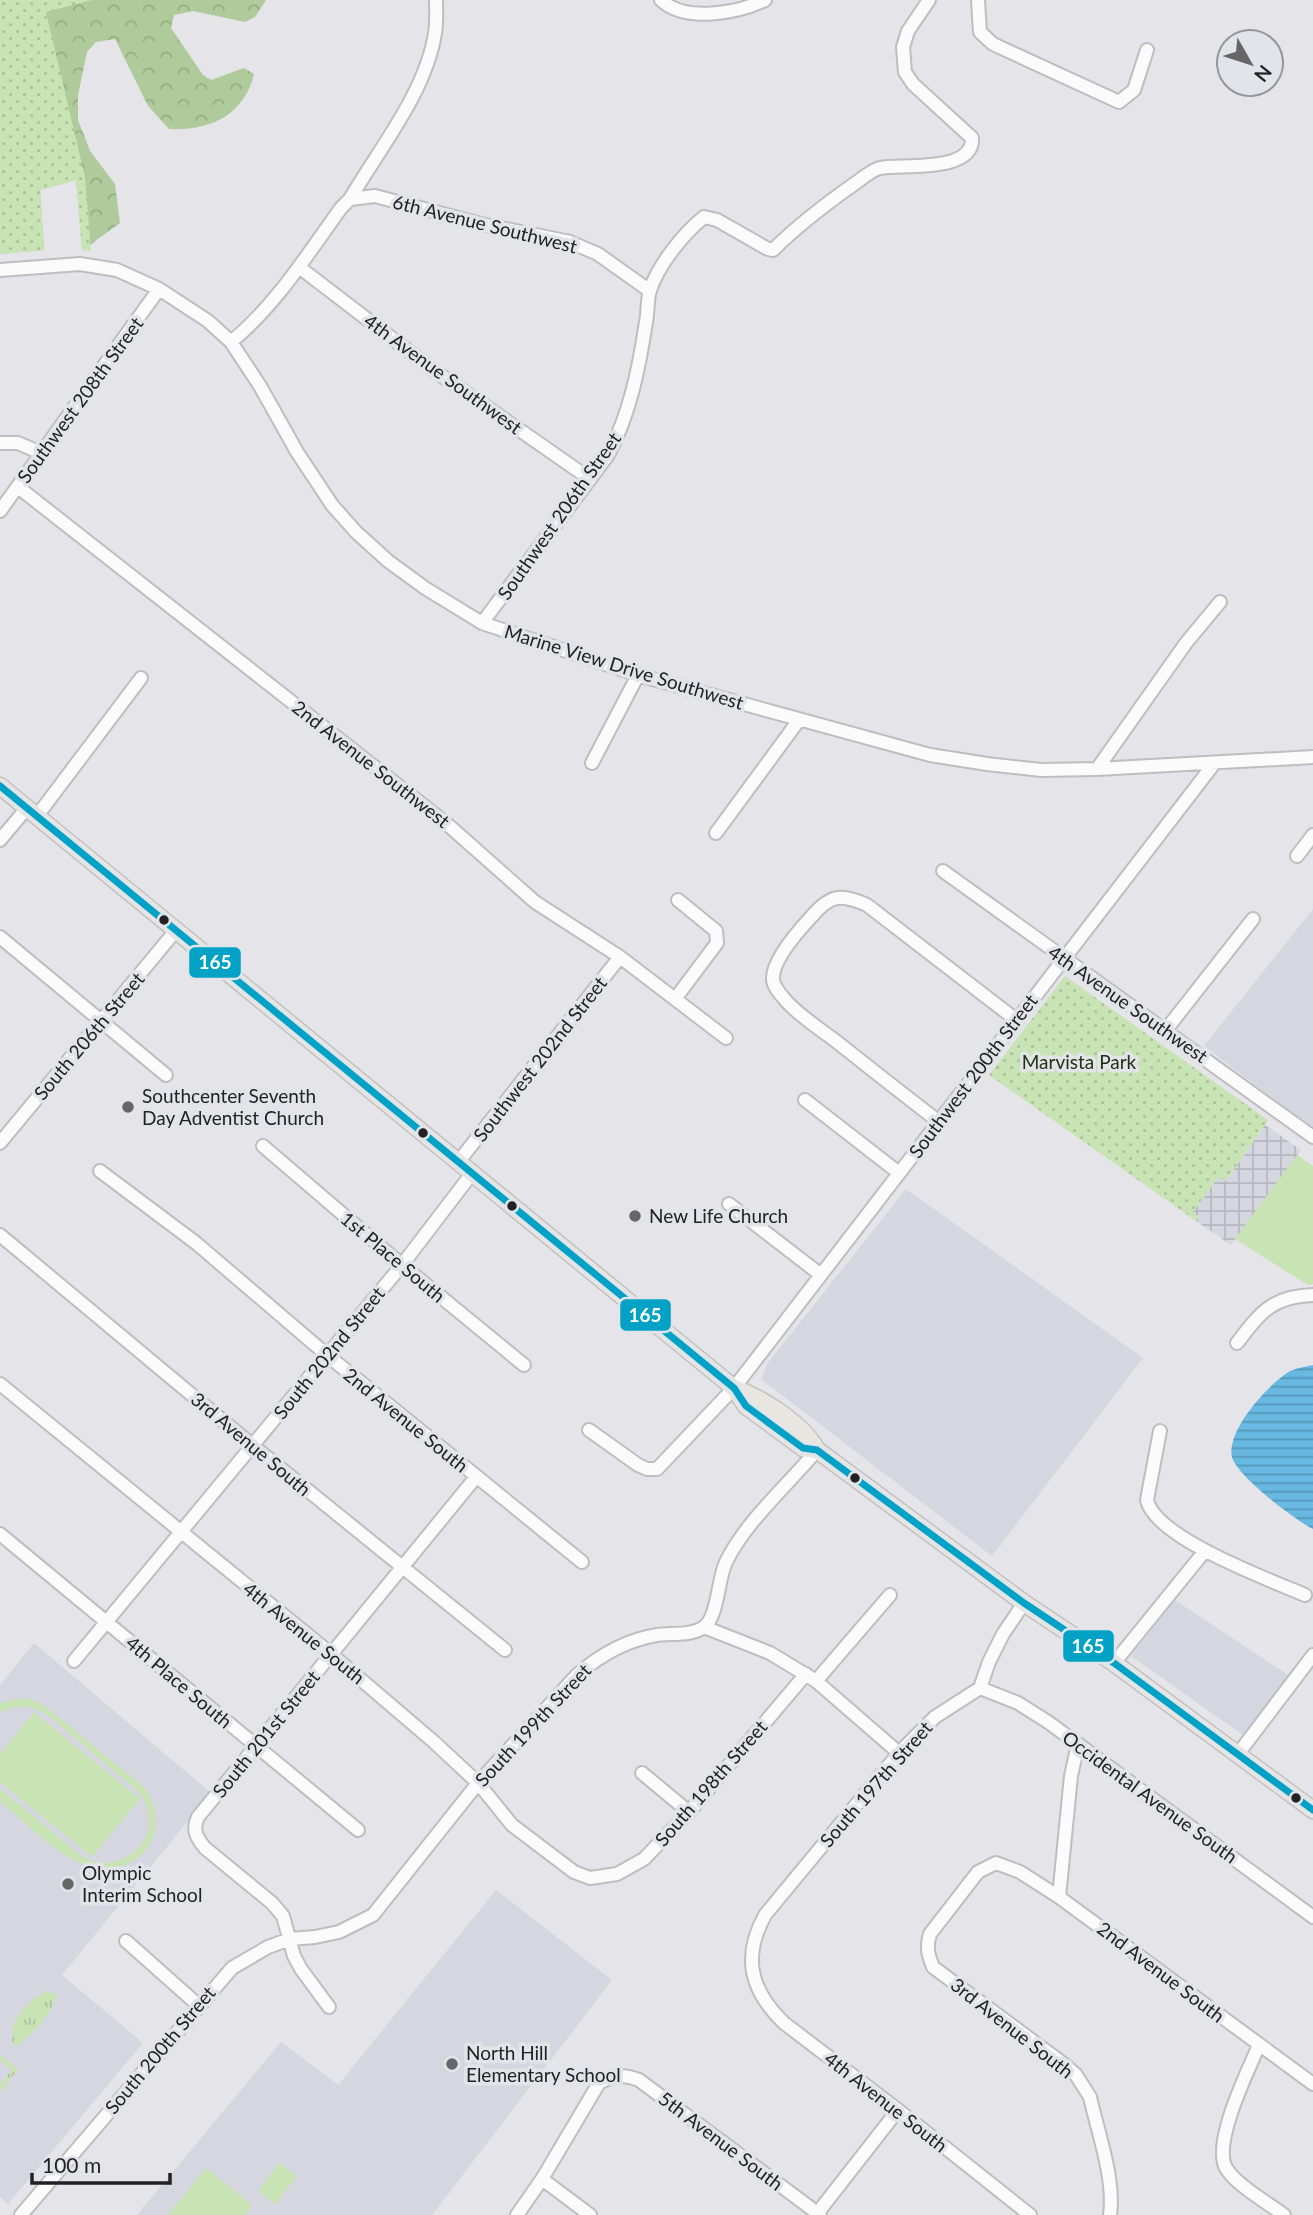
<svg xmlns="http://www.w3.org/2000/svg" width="1313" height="2215" viewBox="0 0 1313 2215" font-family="Lato,sans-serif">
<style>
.built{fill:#d6d6e0}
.industrial{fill:url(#industrial-grid)}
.grass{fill:url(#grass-tufts)}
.forest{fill:url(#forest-crowns)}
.park{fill:url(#park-dots)}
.garden{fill:#c8e3b4}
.water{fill:url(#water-rules)}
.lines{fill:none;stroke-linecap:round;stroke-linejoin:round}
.minor-casing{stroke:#bebec2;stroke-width:16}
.major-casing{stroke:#c1c1c3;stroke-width:19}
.minor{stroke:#fbfbfc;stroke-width:12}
.major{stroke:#e8e6e0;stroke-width:16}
.bus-1-casing{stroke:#e3e3ea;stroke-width:12}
.bus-1{stroke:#02a2c6;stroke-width:7}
.bus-dot{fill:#222224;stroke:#e3e3ea;stroke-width:2.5}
.poi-dot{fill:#666669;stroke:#e3e3ea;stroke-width:2.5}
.labels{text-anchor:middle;stroke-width:7;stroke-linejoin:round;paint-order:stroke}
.street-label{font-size:19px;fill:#222224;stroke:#e3e3ea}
.park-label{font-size:19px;fill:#21330f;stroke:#e3e3ea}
.poi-label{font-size:19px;fill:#222224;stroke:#e3e3ea;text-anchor:start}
.line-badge{stroke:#e3e3ea;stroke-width:2.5}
.badge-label{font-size:19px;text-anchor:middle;font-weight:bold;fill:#fff}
</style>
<defs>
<pattern id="industrial-grid" width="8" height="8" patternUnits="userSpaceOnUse" patternTransform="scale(1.75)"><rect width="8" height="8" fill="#d6d6e0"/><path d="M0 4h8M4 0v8" fill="none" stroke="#b7b7c0"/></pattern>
<pattern id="grass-tufts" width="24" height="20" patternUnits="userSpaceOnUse" patternTransform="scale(1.75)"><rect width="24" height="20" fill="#c8e3b4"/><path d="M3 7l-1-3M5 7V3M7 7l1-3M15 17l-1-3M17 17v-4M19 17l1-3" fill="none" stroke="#acc29b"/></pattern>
<pattern id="forest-crowns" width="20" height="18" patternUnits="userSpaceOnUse" patternTransform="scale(1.75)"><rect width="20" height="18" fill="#afca9b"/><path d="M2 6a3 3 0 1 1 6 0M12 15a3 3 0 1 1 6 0" fill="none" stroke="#96ad85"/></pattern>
<pattern id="park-dots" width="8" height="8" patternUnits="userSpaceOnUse" patternTransform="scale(1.75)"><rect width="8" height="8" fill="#c8e3b4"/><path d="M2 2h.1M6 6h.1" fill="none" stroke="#acc29b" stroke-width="1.8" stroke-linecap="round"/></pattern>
<pattern id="water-rules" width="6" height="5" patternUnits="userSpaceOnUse" patternTransform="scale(1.75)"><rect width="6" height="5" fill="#67b9e2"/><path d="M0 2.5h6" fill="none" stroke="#5496b7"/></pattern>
</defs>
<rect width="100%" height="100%" fill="#e4e4e9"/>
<path class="built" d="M1313,909v220l-109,-83z
M906,1189l237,169 -151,198 -231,-177 6,-15z
M1175,1600l113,75 -45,60 -112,-79z
M34,1643l177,150 -149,182 81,68 -135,161 -8,-7v-512z
M496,1890l116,90 -180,235h-295l144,-173 57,43z"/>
<path class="industrial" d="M1265,1125l36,25 -70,95 -35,-24 3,-4 -6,-5 26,-36 7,5z"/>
<path class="grass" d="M47,1991l10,4c-7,23 -23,36 -40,51l-4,-2c-6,-19 16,-47 34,-53z
M0,2055l18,14 -18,23v-8l12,-14 -12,-10z"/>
<path class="forest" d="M0,0h266l-11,17 -10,5 -52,-11 -19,4 -3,13 32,47 8,5 33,-12 10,6c-10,42 -45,57 -85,55l-21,-23 -33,-67 -19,3 -9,10 -9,43v25l12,31 25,33 5,39 -37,27 -7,-70 -36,10 4,60 -44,4z"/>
<path class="park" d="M0,0h92l-46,12 39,165 6,74 -9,-1 -6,-70 -36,10 4,60 -44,4z
M1065,976l203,144 -42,61 -8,-4 -25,35 6,5 -3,4 -207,-146z"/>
<path class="garden" d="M1297,1155l16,11v118l-5,1 -73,-46z
M17,1699h12l16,7 101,83c10,18 14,38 3,56 -4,8 -12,14 -20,18 -44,25 -97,-35 -129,-62v-12c18,15 37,30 55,45 11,9 22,20 35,26 20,8 46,-2 55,-22 7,-15 4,-33 -6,-46l-90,-76c-16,-11 -32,-12 -49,-4v-9z
M34,1712l106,87 -48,58 -92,-75v-28z
M280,2163l17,13 -22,28 -17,-13z
M206,2168l46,37 -7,10h-77z"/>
<path class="water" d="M1313,1365v164c-18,-9 -76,-53 -81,-72 -6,-26 35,-71 55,-84 7,-5 18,-6 26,-8z"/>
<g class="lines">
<defs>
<path id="minor" d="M661,0c24,23 77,13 104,0
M978,0l2,32 13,12 126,58 15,-12 13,-40
M350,199l25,-3 106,28 89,18 28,12 52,37
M299,267l133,102 158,110
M0,270l80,-6 37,6 42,19 49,32 23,21 29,44 37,66 35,53 24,27 32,29 37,27 57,35 156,52 292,80 57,9 54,6 56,-1 216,-12
M231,342c45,-37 76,-87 110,-134l9,-9c29,-50 76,-107 85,-166 2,-11 1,-22 1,-33
M0,443h18l23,10
M18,487l429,337 88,78 85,55 106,81
M0,511l159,-222
M482,623l126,-168c22,-41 31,-87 38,-133 2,-10 1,-22 4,-32 9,-26 33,-56 54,-73l13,3 51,29 5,1c26,-26 54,-47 84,-68 7,-5 15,-12 23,-14 23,-4 94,5 92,-30l-59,-54 -8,-12 -2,-25 5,-16 21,-31
M592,763l46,-88
M1097,769l89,-126 34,-41
M37,816l104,-138
M716,833l83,-113
M0,840l27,-32
M1297,856l16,-21
M943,871l370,266
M0,937l166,138
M675,999l42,-56 -1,-12 -38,-31
M1165,1031l88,-112
M805,1100l94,73
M938,1121c-34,-26 -68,-53 -101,-79 -17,-13 -36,-25 -50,-40 -5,-6 -14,-15 -14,-23 -1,-19 26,-49 39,-63 18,-21 29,-23 55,-11l148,114
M0,1143l177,-214
M263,1146l139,119 122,100
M459,1161l161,-204
M100,1171l96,72 131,112 255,207
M729,1204l92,71
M0,1235l253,211 252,204
M1237,1343c23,-30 35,-47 76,-48
M0,1384l331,270 103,88 44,41 34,42 62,47 16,6 27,-4 27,-15 45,-47 117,-138
M589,1430l49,35 9,4h10l77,-81 479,-623
M1160,1431l-13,69c8,38 123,80 158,95
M0,1534l358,296
M1024,1603l-21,31 -14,28 -9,26 -45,29 -36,36 -134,162c-23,42 -15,75 19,108l114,87 132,105
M704,1627l66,26 46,28 83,72
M74,1661l328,-396 71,-93
M1114,1663l90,-111
M816,1681l74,-86
M980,1688l38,15 30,19 265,195
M1238,1754l75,-99
M642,1773l47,39
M1059,1897l12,-121 7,-32
M126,1941l72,64
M329,2007l-28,-38 -7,-13 -11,-40 -11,-13 -67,-55c-9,-11 -13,-18 -7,-31l278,-340
M1259,2045c-11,26 -47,98 -33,123 10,17 42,35 58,47
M542,2179l48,36
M21,2215l211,-247 36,-21 22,-8 25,-2 24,-5 34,-17 105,-132 99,-108c23,-20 49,-35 80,-40 14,-2 35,1 47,-8 14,-10 14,-49 22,-65 20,-41 62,-77 91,-112
M517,2215l25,-36 57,-96c14,-8 25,-9 40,-3l181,135
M816,2215l82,-105
M1110,2215c5,-36 -12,-82 -20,-118l-14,-22 -11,-10 -132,-98c-5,-12 -7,-20 -3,-33l48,-62 18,-9 24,9 39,25 254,187"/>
<path id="major" d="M0,786l734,602 12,18 57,42 14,2
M734,1388c27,9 69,36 83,62l207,153 90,60 199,147"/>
</defs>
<use href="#minor" class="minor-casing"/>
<use href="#major" class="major-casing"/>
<use href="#minor" class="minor"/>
<use href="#major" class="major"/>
<defs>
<path id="bus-1" d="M0,786l734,602 12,18 57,42 14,2 207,153 90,60 199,147"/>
</defs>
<use href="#bus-1" class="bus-1-casing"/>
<use href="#bus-1" class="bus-1"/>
</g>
<g class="bus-dot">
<circle cx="164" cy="920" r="6"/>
<circle cx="423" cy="1133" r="6"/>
<circle cx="512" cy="1206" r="6"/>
<circle cx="855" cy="1478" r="6"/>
<circle cx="1296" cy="1798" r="6"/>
</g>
<g class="poi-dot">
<circle cx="128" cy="1107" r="7"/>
<circle cx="635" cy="1216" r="7"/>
<circle cx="68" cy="1884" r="7"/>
<circle cx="452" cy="2064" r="7"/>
</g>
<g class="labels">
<g class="street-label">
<text transform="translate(485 224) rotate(14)" y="7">6th Avenue Southwest</text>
<text transform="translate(443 374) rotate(36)" y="7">4th Avenue Southwest</text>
<text transform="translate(80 400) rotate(-54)" y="7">Southwest 208th Street</text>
<text transform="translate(559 516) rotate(-55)" y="7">Southwest 206th Street</text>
<text transform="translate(624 667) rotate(17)" y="7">Marine View Drive Southwest</text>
<text transform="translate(371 764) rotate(38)" y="7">2nd Avenue Southwest</text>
<text transform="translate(1128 1004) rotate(35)" y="7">4th Avenue Southwest</text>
<text transform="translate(89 1036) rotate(-50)" y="7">South 206th Street</text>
<text transform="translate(540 1059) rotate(-52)" y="7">Southwest 202nd Street</text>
<text transform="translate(973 1076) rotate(-53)" y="7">Southwest 200th Street</text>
<text transform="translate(393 1257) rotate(40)" y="7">1st Place South</text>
<text transform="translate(329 1353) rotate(-51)" y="7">South 202nd Street</text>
<text transform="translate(406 1420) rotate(39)" y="7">2nd Avenue South</text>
<text transform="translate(251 1444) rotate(40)" y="7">3rd Avenue South</text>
<text transform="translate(304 1633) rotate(39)" y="7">4th Avenue South</text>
<text transform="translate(179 1682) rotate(40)" y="7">4th Place South</text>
<text transform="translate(533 1725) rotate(-47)" y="7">South 199th Street</text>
<text transform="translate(266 1734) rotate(-51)" y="7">South 201st Street</text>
<text transform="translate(711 1783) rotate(-49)" y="7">South 198th Street</text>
<text transform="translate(876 1784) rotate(-49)" y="7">South 197th Street</text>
<text transform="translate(1150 1797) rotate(36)" y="7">Occidental Avenue South</text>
<text transform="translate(1161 1972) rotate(37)" y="7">2nd Avenue South</text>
<text transform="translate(1012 2028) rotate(38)" y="7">3rd Avenue South</text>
<text transform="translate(160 2050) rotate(-50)" y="7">South 200th Street</text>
<text transform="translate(886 2102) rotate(38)" y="7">4th Avenue South</text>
<text transform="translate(721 2141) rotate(37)" y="7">5th Avenue South</text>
</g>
<g class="park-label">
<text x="1079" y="1069">Marvista Park</text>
</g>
<g class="poi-label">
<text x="142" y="1103">Southcenter Seventh<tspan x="142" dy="22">Day Adventist Church</tspan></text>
<text x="649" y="1223">New Life Church</text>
<text x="82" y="1880">Olympic<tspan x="82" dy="22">Interim School</tspan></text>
<text x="466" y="2060">North Hill<tspan x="466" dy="22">Elementary School</tspan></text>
</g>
</g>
<g class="line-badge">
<rect x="188" y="946" width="54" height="33" rx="7" fill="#02a2c6"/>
<rect x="619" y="1298" width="53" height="34" rx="7" fill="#02a2c6"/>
<rect x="1062" y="1629" width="53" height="34" rx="7" fill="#02a2c6"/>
</g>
<g class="badge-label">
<text x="215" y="969">165</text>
<text x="645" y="1322">165</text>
<text x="1088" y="1653">165</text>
</g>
<g transform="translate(1250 63) rotate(129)"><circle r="33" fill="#e3e3ea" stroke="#96969b" stroke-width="2"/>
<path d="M0-5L12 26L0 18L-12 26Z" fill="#666669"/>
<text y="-10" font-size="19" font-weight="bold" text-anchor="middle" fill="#222224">N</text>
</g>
<path d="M32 2173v10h138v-10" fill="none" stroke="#222224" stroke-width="3.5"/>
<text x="42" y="2173" font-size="21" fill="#222224" stroke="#e3e3ea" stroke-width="5" paint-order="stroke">100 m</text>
</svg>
